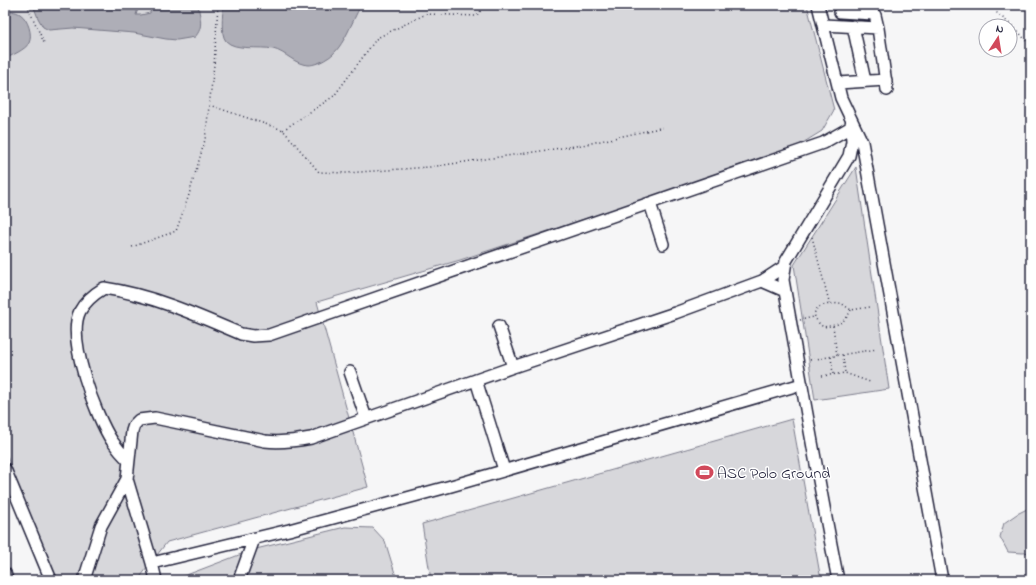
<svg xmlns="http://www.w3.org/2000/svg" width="1036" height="585" viewBox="0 0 1036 585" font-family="'Indie Flower',sans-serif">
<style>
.green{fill:#d7d7db;stroke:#7c7c8b}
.water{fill:#aeaeb7;stroke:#767685}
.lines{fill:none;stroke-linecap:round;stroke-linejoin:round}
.minor-casing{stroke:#22223b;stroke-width:14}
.path{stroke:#22223b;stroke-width:1.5;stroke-dasharray:1 3;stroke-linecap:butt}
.minor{stroke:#fff;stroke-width:11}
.labels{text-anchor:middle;stroke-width:3;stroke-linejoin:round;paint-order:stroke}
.poi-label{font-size:16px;fill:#22223b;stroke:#fff;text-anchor:start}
</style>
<rect width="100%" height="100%" fill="#f6f6f7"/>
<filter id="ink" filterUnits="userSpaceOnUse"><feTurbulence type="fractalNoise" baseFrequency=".025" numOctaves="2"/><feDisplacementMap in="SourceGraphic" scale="8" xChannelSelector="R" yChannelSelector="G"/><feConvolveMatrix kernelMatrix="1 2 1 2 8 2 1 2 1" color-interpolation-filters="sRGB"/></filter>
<g filter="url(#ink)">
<path class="green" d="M5,5h802l27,105 -12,21 -34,21 -328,108 -143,42 51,185 -201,55 -26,34 1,4h-90l-47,-129z
M856,167l33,222 -74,11 -21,-135z
M792,419l29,161h-390l-9,-56z
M1031,507v45l-8,1 -15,-1 -8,-15 4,-14 13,-9z
M345,527l28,1 12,13 12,39h-220l-1,-1 76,-29z"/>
<path class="water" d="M33,5h106l-3,10h5l9,-2 2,-8h46c2,13 6,22 -3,32l-18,3 -11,-1 -32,-6 -61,-5 -24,2 -6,-3 -5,-9z
M223,5h140l-4,4c-8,15 -17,42 -33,50 -4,3 -13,6 -17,6 -14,0 -23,-13 -36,-16 -13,-3 -38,2 -47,-8 -6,-7 -3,-27 -3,-36z
M5,11c5,0 10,0 15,3 8,5 13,21 9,29 -4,7 -17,12 -24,16z"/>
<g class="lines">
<defs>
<path id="minor" d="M818,5l23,93 21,44 80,438
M840,12l33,2 2,1 3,13
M824,25l54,3 9,62
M853,26l12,55
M838,83l48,-3
M650,203l13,41
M785,291l-23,-10 23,-15
M499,326l14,41
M350,372l16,46
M476,380l28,90
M128,460c-6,-6 -11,-12 -16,-19 -16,-24 -46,-103 -32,-130 6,-11 14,-17 24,-23 48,7 93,27 137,46l12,2 16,-1 554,-192 28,-16
M5,469l46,111
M127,479l5,-48 2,-6 5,-5 16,-2 110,23c16,2 30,0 46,-3l202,-71 162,-54 87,-32
M152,563l137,-33 162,-44 351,-102
M5,573l2,7
M84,580l17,-54 26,-47 25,84 4,17
M239,580l15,-41
M838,580c-20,-100 -37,-200 -55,-300l3,-19 63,-105 3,-15 -1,-17"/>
</defs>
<use href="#minor" class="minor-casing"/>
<path class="path" d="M27,5l18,40
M994,5l3,8 21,18 13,16
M209,105l74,25 36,42 27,1 84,-6 152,-22 82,-18
M283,130l51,-34 43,-58 49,-24 50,2 10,-11
M812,237l18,68
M132,247l44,-16 12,-33 17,-58 9,-75 4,-60
M851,310c-7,14 -13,15 -28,17 -7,-6 -14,-15 -2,-21 6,-2 14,-2 20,-3l10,7 19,-3
M800,320l14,-3
M833,326l4,30
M843,355l2,18
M831,357l2,17
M810,360l67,-11
M822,376l23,-3 25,9"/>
<use href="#minor" class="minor"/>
</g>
</g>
<defs>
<symbol id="stadium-bare" viewBox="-9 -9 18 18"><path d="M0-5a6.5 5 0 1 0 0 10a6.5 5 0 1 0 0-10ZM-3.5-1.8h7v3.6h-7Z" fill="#d1495b" stroke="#fff" stroke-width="2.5" paint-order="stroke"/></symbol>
</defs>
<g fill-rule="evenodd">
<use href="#stadium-bare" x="692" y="460" width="25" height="25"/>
</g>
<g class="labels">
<g class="poi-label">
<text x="717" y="478">ASC Polo Ground</text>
</g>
</g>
<rect width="1036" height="585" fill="none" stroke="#fff" stroke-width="20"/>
<rect x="10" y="10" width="1016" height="565" fill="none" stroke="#22223b" stroke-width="1.5" filter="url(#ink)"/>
<g transform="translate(998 38) rotate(12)"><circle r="19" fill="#ffffff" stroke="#a7a7b1"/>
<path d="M0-3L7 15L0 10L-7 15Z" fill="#d1495b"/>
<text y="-6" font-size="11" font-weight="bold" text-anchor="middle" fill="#22223b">N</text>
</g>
</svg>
